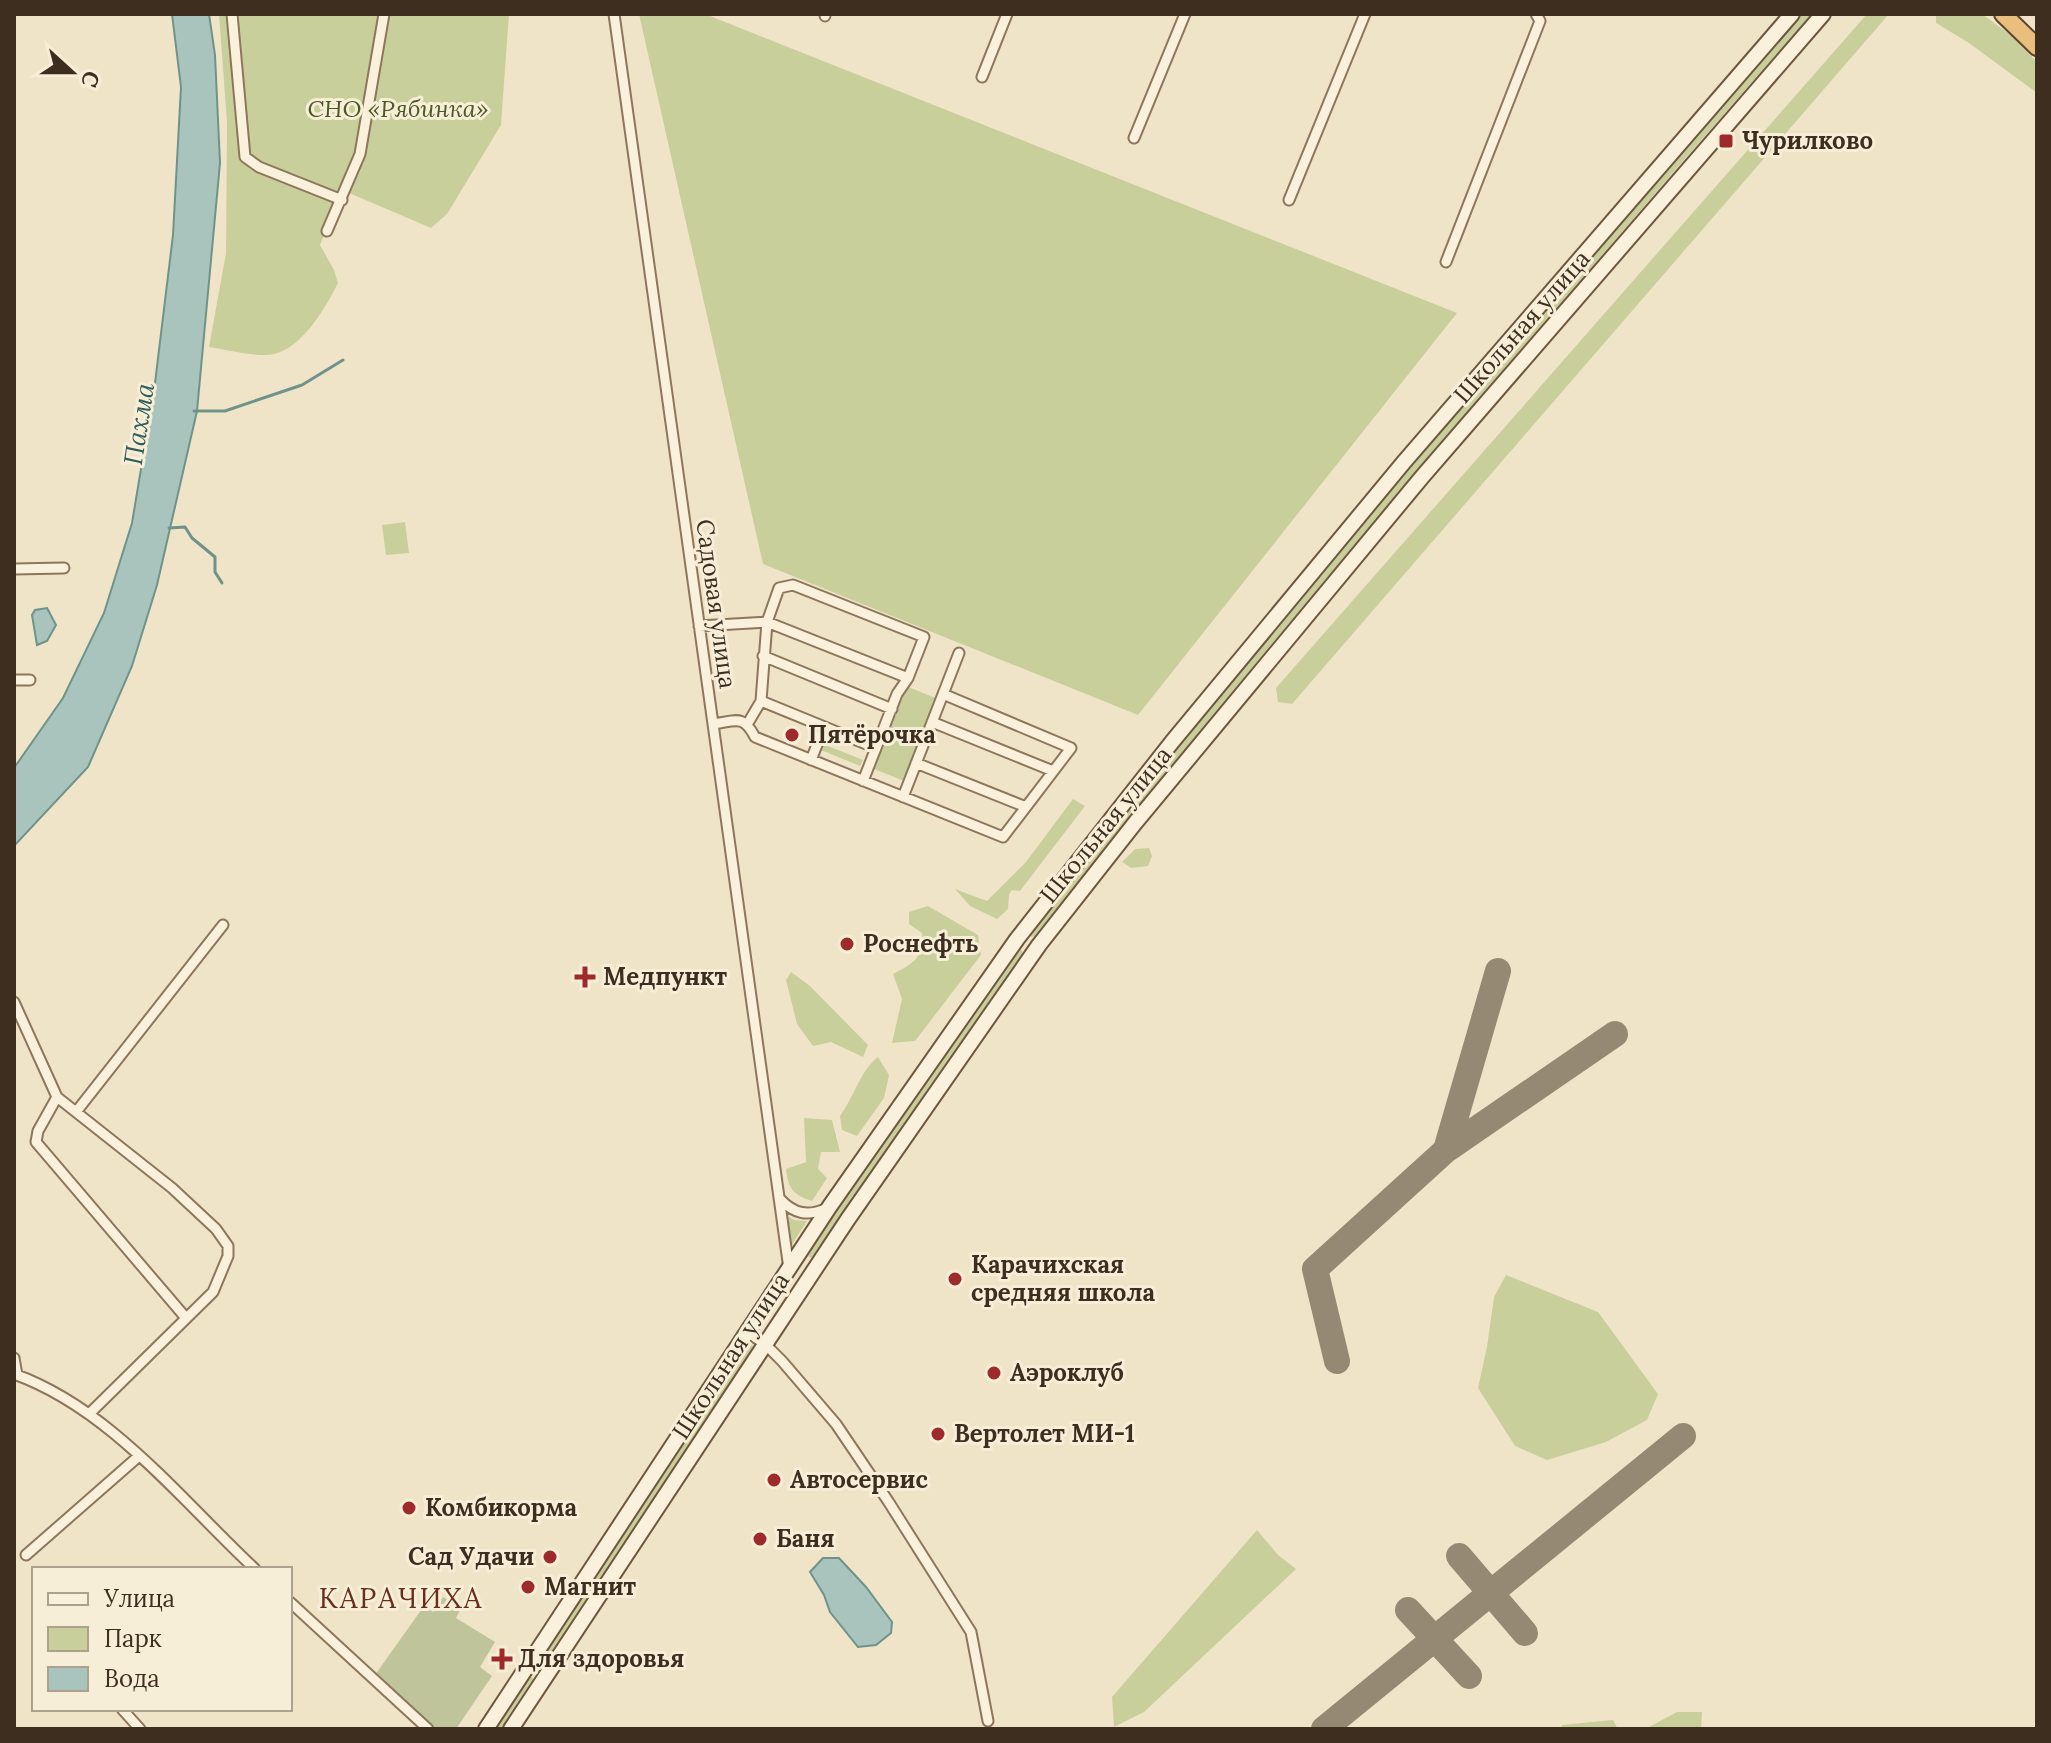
<svg xmlns="http://www.w3.org/2000/svg" width="2051" height="1743" viewBox="0 0 2051 1743" font-family="Lora,serif">
<style>
.green{fill:#c9cf9b}
.cemetery{fill:#bfc49a}
.water{fill:#a9c4bc;stroke:#6f938a;stroke-width:2}
.lines{fill:none;stroke-linecap:round;stroke-linejoin:round}
.stream{stroke:#6f938a;stroke-width:3}
.taxiway{stroke:#968974;stroke-width:26}
.minor-casing{stroke:#8d765c;stroke-width:13}
.secondary-casing{stroke:#6f573f;stroke-width:18}
.trunk-casing{stroke:#5b4430;stroke-width:20}
.minor{stroke:#faf1dc;stroke-width:9}
.secondary{stroke:#faf1dc;stroke-width:14}
.trunk{stroke:#eabe7c;stroke-width:16}
.poi-dot{fill:#9e2a2b;stroke:#f7eed8;stroke-width:3}
.labels{text-anchor:middle;stroke-width:6;stroke-linejoin:round;paint-order:stroke}
.park-label{font-size:24px;font-style:italic;fill:#4d5a26;stroke:#f7eed8}
.poi-label{font-size:24px;font-weight:bold;fill:#3d2e20;stroke:#f7eed8;text-anchor:start}
.street-label{font-size:24px;fill:#3d2e20;stroke:#f7eed8}
.water-label{font-size:26px;font-style:italic;fill:#2f5d5a;stroke:#f7eed8}
.quarter-label{font-size:28px;letter-spacing:2px;fill:#6b2e1e;stroke:#f7eed8}
</style>
<rect width="100%" height="100%" fill="#f0e4c8"/>
<path class="green" d="M219,14h290l-8,111 -54,89 -16,14 -89,-38 -22,55 14,25 4,13c-13,26 -40,73 -73,72 -18,0 -38,-5 -56,-8l17,-94 1,-130z
M639,14h66l752,299 -319,402 -375,-151z
M1801,14h11c-114,128 -225,259 -337,389 -149,175 -297,351 -439,533l-5,1v-5c137,-177 281,-348 426,-519 114,-134 228,-268 344,-399z
M1867,14h22l-597,690 -14,-2 -2,-14z
M1936,14h46l30,22 25,26v31l-68,-50 -33,-20z
M405,522l4,31 -23,2 -4,-30z
M906,686l32,13 -34,82 -35,-14 9,-23 5,1z
M823,744l40,16 -3,6 -39,-16z
M1073,799l12,7 -65,85 -8,-1 -3,4 -1,15 -11,10 -27,-13 -15,-17 32,12 39,-39z
M1149,848l3,8 -4,10 -17,2 -9,-6 13,-13z
M928,906l50,29 3,20 -66,86 -23,2 10,-44 -9,-25c20,-10 32,-17 29,-41l-13,-9v-12z
M1018,950h4l1,5 -96,135 -114,168 -4,-1 -2,-4z
M791,972l19,14 58,59 -5,12 -32,-15 -18,4 -16,-22 -11,-44z
M878,1057l11,18 -5,23 -27,38 -15,-6 -2,-14c14,-19 20,-45 38,-59z
M804,1118l28,2 8,32h-19l-3,17 9,9 -15,23c-19,-6 -24,-13 -26,-32l20,-7z
M786,1215l8,5 13,1 -16,25z
M1506,1275l92,37 60,82 -11,26 -41,22 -59,18 -32,-14 -37,-58 9,-41 7,-50z
M750,1343l4,4 -209,318 -6,-4z
M1257,1530l21,25 18,14 -152,143 -30,15 -2,-30z
M530,1676l5,4 -32,49h-8z
M1677,1712h25l-1,17h-56z
M1613,1720l5,9h-58l2,-4z"/>
<path class="cemetery" d="M443,1597l18,11 -5,10 39,24 -15,25 12,9 -36,53h-23l-58,-54 49,-69 9,6z"/>
<path class="water" d="M172,14h37l6,41 5,108 -23,248 -40,174 -25,81 -44,101 -74,79v-78l49,-70 41,-85 28,-90 22,-132 19,-156 8,-148z
M47,608l9,17 -9,16 -10,4 -5,-30 3,-5z
M823,1558h16l27,29 26,35 -1,11 -15,12 -18,2 -28,-35 -6,-17 -14,-23z"/>
<g class="lines">
<path class="stream" d="M194,411h31l77,-26 41,-25
M169,528l16,-1 7,11 23,19v15l7,11"/>
<path class="taxiway" d="M1446,1150l52,-179
M1337,1361l-22,-92 131,-119 169,-116
M1459,1556l66,77
M1408,1610l61,66
M1324,1729l359,-293"/>
<defs>
<path id="minor" d="M232,14l13,143 14,10 83,33
M614,14l175,1255
M825,16v-2
M982,77l25,-63
M1134,138l51,-124
M1289,200l76,-186
M327,231l33,-77 24,-140
M1446,262l94,-241 -4,-7
M14,569l50,-1
M793,585l131,52 -16,41 -11,16 -21,54 -115,-47 6,-79 12,-34z
M699,626l68,-4 141,56
M763,656l129,53
M14,680h16
M932,722l121,49
M748,723l13,-22
M713,724c23,-3 30,-10 42,13l248,100 23,-30
M811,760l13,-33
M916,763l110,44 45,-59 -128,-54
M863,781l13,-33
M903,797l56,-144
M14,1002l43,95 115,91 44,41 12,17v10l-15,36 -124,122
M57,1097l-19,34 -2,11 150,176
M76,1112l147,-187
M780,1199c14,15 28,18 47,9
M747,1332l18,12 17,17 54,63 52,77 83,131 17,89
M14,1358l3,17
M14,1374c96,34 168,127 241,195
M26,1555l113,-99
M290,1602l138,127
M122,1709l18,20"/>
<path id="secondary" d="M486,1729l344,-523 187,-267 155,-197 232,-280 388,-448
M511,1729l337,-510 191,-274 96,-122 287,-346 401,-463"/>
<path id="trunk" d="M2003,14l34,33"/>
</defs>
<use href="#minor" class="minor-casing"/>
<use href="#secondary" class="secondary-casing"/>
<use href="#trunk" class="trunk-casing"/>
<use href="#minor" class="minor"/>
<use href="#secondary" class="secondary"/>
<use href="#trunk" class="trunk"/>
</g>
<g class="poi-dot">
<rect x="1718" y="133" width="16" height="16" rx="4"/>
<circle cx="792" cy="735" r="8"/>
<circle cx="847" cy="944" r="8"/>
<path d="M581 965h8v8h8v8h-8v8h-8v-8h-8v-8h8z"/>
<circle cx="955" cy="1279" r="8"/>
<circle cx="994" cy="1373" r="8"/>
<circle cx="938" cy="1434" r="8"/>
<circle cx="774" cy="1480" r="8"/>
<circle cx="409" cy="1508" r="8"/>
<circle cx="760" cy="1539" r="8"/>
<circle cx="550" cy="1557" r="8"/>
<circle cx="528" cy="1587" r="8"/>
<path d="M498 1647h8v8h8v8h-8v8h-8v-8h-8v-8h8z"/>
</g>
<g class="labels">
<g class="park-label">
<text x="398" y="117">СНО «Рябинка»</text>
</g>
<g class="poi-label">
<text x="1742" y="149">Чурилково</text>
<text x="808" y="743">Пятёрочка</text>
<text x="863" y="952">Роснефть</text>
<text x="603" y="985">Медпункт</text>
<text x="971" y="1273">Карачихская<tspan x="971" dy="28">средняя школа</tspan></text>
<text x="1010" y="1381">Аэроклуб</text>
<text x="954" y="1442">Вертолет МИ-1</text>
<text x="790" y="1488">Автосервис</text>
<text x="425" y="1516">Комбикорма</text>
<text x="776" y="1547">Баня</text>
<text x="534" y="1565" text-anchor="end">Сад Удачи</text>
<text x="544" y="1595">Магнит</text>
<text x="518" y="1667">Для здоровья</text>
</g>
<g class="street-label">
<text transform="translate(1522 327) rotate(-49)" y="8">Школьная улица</text>
<text transform="translate(716 604) rotate(82)" y="8">Садовая улица</text>
<text transform="translate(1106 825) rotate(-51)" y="8">Школьная улица</text>
<text transform="translate(731 1356) rotate(-57)" y="8">Школьная улица</text>
</g>
<g class="water-label">
<text transform="translate(139 424) rotate(-81)" y="9">Пахма</text>
</g>
<g class="quarter-label">
<text x="401" y="1608">КАРАЧИХА</text>
</g>
</g>
<rect width="2051" height="1743" fill="none" stroke="#3d2e20" stroke-width="32"/>
<rect x="32" y="1567" width="260" height="144" fill="#f7eed8" stroke="#ada18e" stroke-width="2"/>
<rect x="48" y="1593" width="40" height="12" fill="#faf1dc" stroke="#ada18e" stroke-width="2"/>
<text x="104" y="1607" font-size="24" fill="#3d2e20">Улица</text>
<rect x="48" y="1627" width="40" height="24" fill="#c9cf9b" stroke="#ada18e" stroke-width="2"/>
<text x="104" y="1647" font-size="24" fill="#3d2e20">Парк</text>
<rect x="48" y="1667" width="40" height="24" fill="#a9c4bc" stroke="#ada18e" stroke-width="2"/>
<text x="104" y="1687" font-size="24" fill="#3d2e20">Вода</text>
<g transform="translate(72 72) rotate(111)" stroke="#f7eed8" stroke-width="6" paint-order="stroke">
<path d="M0-6L14 30L0 20L-14 30Z" fill="#3d2e20"/>
<text y="-12" font-size="22" font-weight="bold" text-anchor="middle" fill="#3d2e20">С</text>
</g>
</svg>
